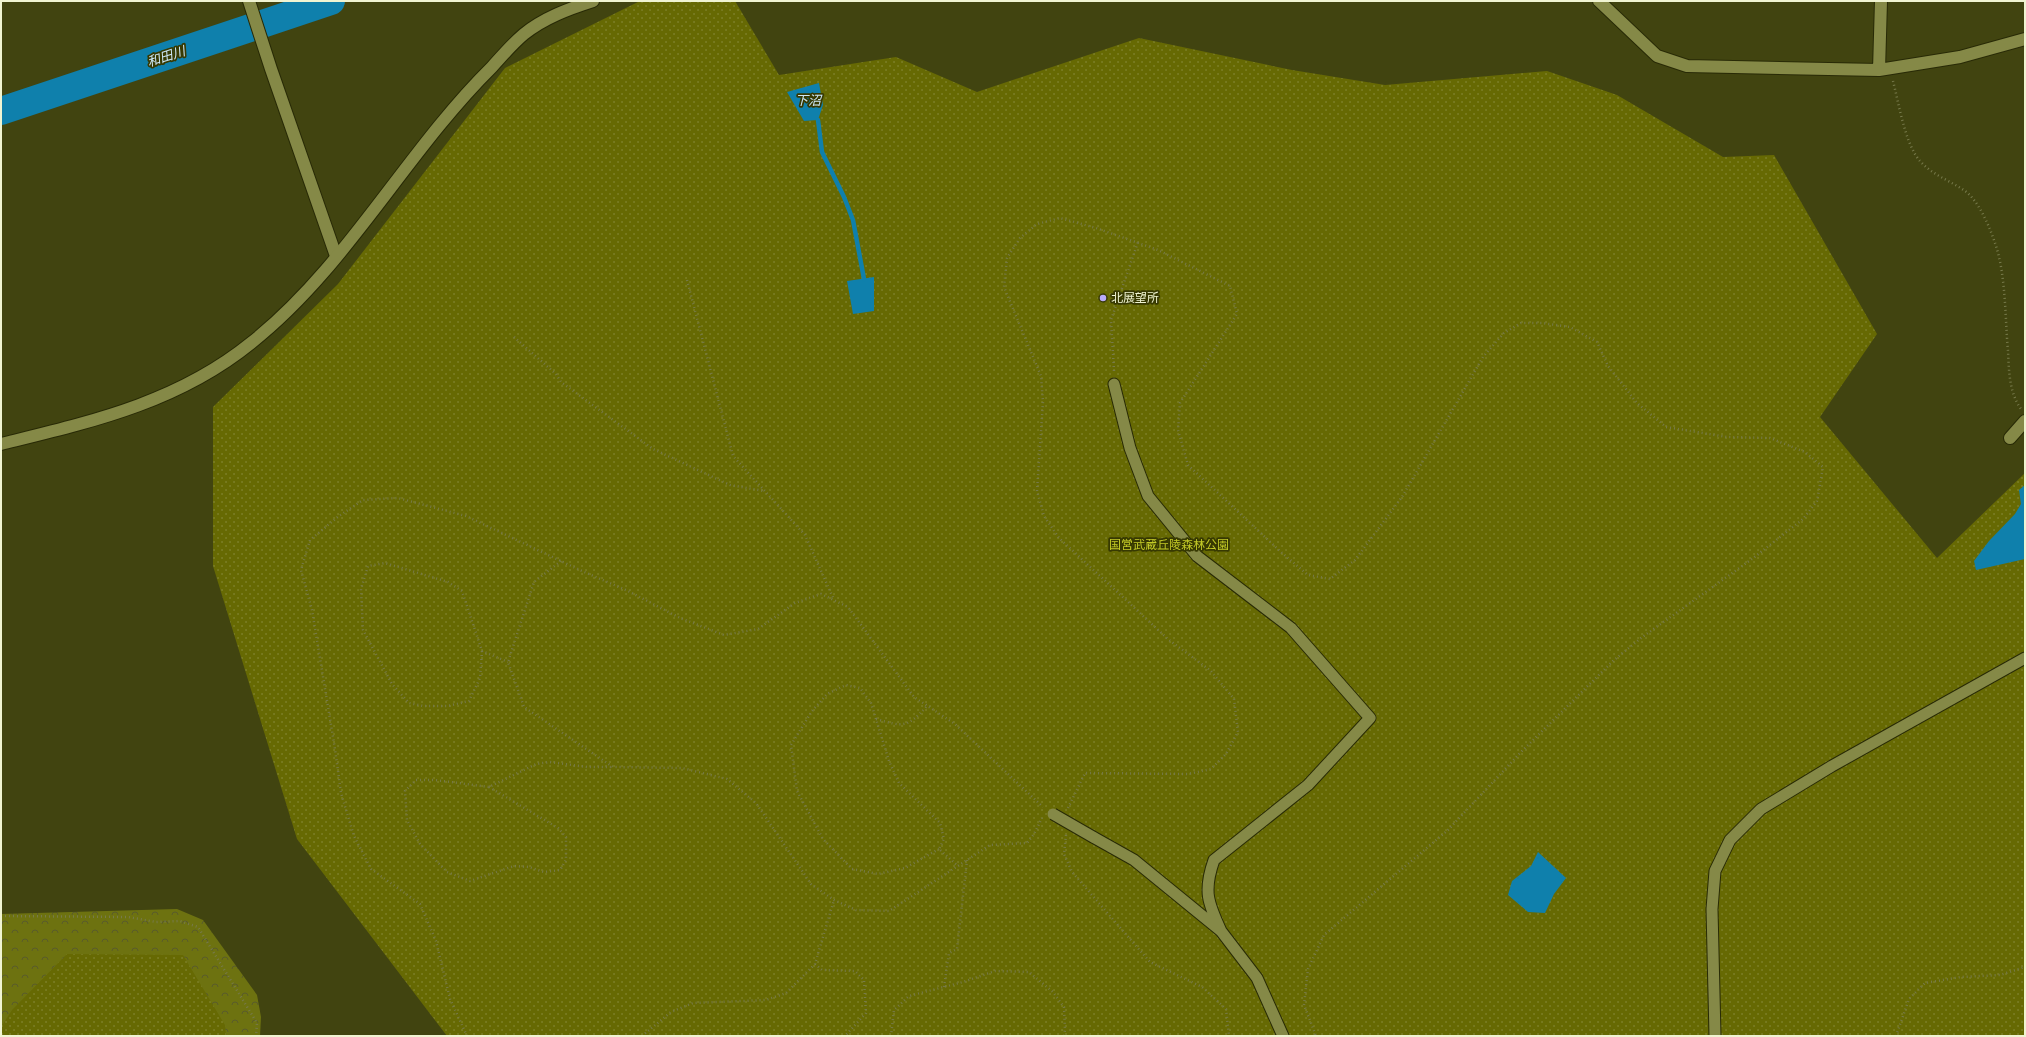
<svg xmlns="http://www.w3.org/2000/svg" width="2026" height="1037" viewBox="0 0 2026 1037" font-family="'Source Sans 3','Noto Sans JP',sans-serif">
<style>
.forest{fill:url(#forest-crowns)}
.park{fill:url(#park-dots)}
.water{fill:#0f80ac}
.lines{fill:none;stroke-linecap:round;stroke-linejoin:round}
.stream{stroke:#0f80ac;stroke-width:4.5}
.river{stroke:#0f80ac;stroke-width:28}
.pedestrian-casing{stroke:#282a06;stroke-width:13}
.minor-casing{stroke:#282a06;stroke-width:14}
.tertiary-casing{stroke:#282a06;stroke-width:14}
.path{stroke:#777a4b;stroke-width:2.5;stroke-dasharray:1 3;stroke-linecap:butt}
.pedestrian{stroke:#858947;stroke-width:11}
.minor{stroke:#858947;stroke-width:12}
.tertiary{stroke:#858947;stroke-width:12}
.pedestrian-bridge-casing{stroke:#282a06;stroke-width:13;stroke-linecap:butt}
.pedestrian-bridge{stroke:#858947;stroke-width:11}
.poi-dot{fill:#b9abf7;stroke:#373902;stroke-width:1.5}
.labels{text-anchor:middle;stroke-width:3.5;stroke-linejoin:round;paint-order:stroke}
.poi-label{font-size:12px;fill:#f0f4d2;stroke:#373902;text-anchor:start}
.park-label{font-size:12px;fill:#c3ca27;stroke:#373902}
.water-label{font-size:13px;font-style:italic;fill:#cee8f7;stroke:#373902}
</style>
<defs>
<pattern id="forest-crowns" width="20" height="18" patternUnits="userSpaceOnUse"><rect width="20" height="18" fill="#6d7210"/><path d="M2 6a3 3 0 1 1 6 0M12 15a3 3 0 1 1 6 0" fill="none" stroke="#595b2a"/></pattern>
<pattern id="park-dots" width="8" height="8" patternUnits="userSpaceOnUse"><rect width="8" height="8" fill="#666903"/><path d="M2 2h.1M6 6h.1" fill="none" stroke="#7c7f27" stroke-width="1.8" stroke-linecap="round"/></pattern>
</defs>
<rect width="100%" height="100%" fill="#414410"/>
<path class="forest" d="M177,909l26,11 54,75 4,22 -1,19h-259v-122z"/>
<path class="park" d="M640,1h95l44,74 117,-18 81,35 162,-54 153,32 93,15 162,-14 70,24 106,62 51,-2 103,179 -57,83 117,141 88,-85v563h-1578l-150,-197 -84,-273v-159l125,-123 167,-216z
M67,954l116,1 42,70 1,11h-225v-9l11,-17z"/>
<path class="water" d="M819,83l4,22 -5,15 -14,1 -17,-29z
M874,277v34l-21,3 -6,-33z
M2025,485v74l-49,11 -2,-9 15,-20 26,-27 6,-10 -2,-14z
M1538,852l28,26 -12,16 -9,19 -17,-1 -20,-17 4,-14 19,-15z"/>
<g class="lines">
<path class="stream" d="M818,120l4,32 22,45 9,23 11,59"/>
<path class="river" d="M1,111l330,-110"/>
<defs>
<path id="pedestrian" d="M1114,384l16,64 18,48 49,60 94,72 79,90 -62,67 -94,75c-11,31 -6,43 7,71
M1093,837l41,23 87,71 36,47 26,58
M1715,1036l-3,-127 3,-38 15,-31 31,-31 71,-43 193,-108"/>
<path id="minor" d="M249,1l22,68 65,187
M1599,1l58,55 30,10 192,4 81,-13 65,-18
M1879,70l2,-69
M2010,438l15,-17"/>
<path id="tertiary" d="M1,444c89,-22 176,-41 250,-101 96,-76 154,-190 241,-276 10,-11 20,-23 32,-33 20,-16 44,-25 69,-33"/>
</defs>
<use href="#pedestrian" class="pedestrian-casing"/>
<use href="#minor" class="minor-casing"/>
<use href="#tertiary" class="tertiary-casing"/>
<path class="path" d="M1893,81c6,23 12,63 27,80 12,14 31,20 45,30 14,10 25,37 30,52 11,31 10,75 13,108 1,20 1,41 13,58
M687,280l46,176 72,79 29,65
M514,337l42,37 5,8 92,67 77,36 34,6
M1114,371l-3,-51 27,-78
M561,561l-27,21 -26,80 16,45 89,60 69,1 45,11 29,24 55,81 23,16 22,10 33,1 101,-66 37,-2 7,-9 8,-16
M482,651l-2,27 -11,23 -21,5h-25l-14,-3 -17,-19 -29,-54 -2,-41 7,-23 17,-3 63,19 14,9 20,60 26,11
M876,719c28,8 31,9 51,-13
M489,787l69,41 8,9v23l-6,10 -16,2 -15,-5 -15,-1 -44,15 -23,-9 -27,-28 -13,-24 -2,-29 11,-11h19l54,7 47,-23 14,-2 37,5h26
M1068,808l17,-35 103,1 23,-5 15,-15 12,-22 -4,-33 -23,-28 -42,-31 -110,-102 -15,-22 -7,-25 6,-89 -2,-26 -37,-89 3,-29 13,-20 17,-14 23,-6 36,10 62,22 72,36 7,28 -57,89 -2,27 10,35 94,88 26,22 22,4 25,-19 47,-63 81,-140 21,-24 17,-10h21l28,4 27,15 11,24 29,37 29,24 61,10 43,1 35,14 18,15 -6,34 -14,18 -51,40 -111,79 -28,23 -92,91 -73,78 -124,105 -16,34 -4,36 12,31
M1066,835l-2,19 8,18 78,90 52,25 24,22 3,27
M939,849l-34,19 -27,6 -26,-5 -29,-30 -26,-48 -6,-46 21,-34 15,-17 19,-9 14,3 11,15 18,58 10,22 41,40 4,16 -5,10 19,17
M1,916l127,1 28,5 24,-1 18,6 59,96 -1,13
M815,964l7,6 33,1 9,9 2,33 -21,23
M944,987l5,-34 8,-4 10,-89
M467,1036l-17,-37 -14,-58 -16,-37 -49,-35 -17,-33 -13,-43 -6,-44 -23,-139 -11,-40 9,-30 29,-24 24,-16 35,-2 68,18 116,55 46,20 52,27 44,17 34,-6 37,-26 26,-9 27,13 66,90 41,27 88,83
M642,1036l29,-24 22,-9 73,-3 20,-7 29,-29 19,-64
M891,1036l3,-26 15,-14 54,-14 32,-11 34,1 24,20 11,15 1,23 -1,6
M1896,1036l13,-37 16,-16 36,-6 39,-2 25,-8"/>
<use href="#pedestrian" class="pedestrian"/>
<use href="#minor" class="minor"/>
<use href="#tertiary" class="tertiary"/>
<defs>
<path id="pedestrian-bridge" d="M1053,814l40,23"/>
</defs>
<use href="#pedestrian-bridge" class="pedestrian-bridge-casing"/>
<use href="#pedestrian-bridge" class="pedestrian-bridge"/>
</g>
<circle class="poi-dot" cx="1103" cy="298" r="4"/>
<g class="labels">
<g class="poi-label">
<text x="1111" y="302">北展望所</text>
</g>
<g class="park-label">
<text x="1169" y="549">国営武蔵丘陵森林公園</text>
</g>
<g class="water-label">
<text transform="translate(166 56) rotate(-18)" y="5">和田川</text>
<text x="808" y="105">下沼</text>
</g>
</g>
<rect width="2026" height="1037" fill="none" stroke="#f0f4d2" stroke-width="4"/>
</svg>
